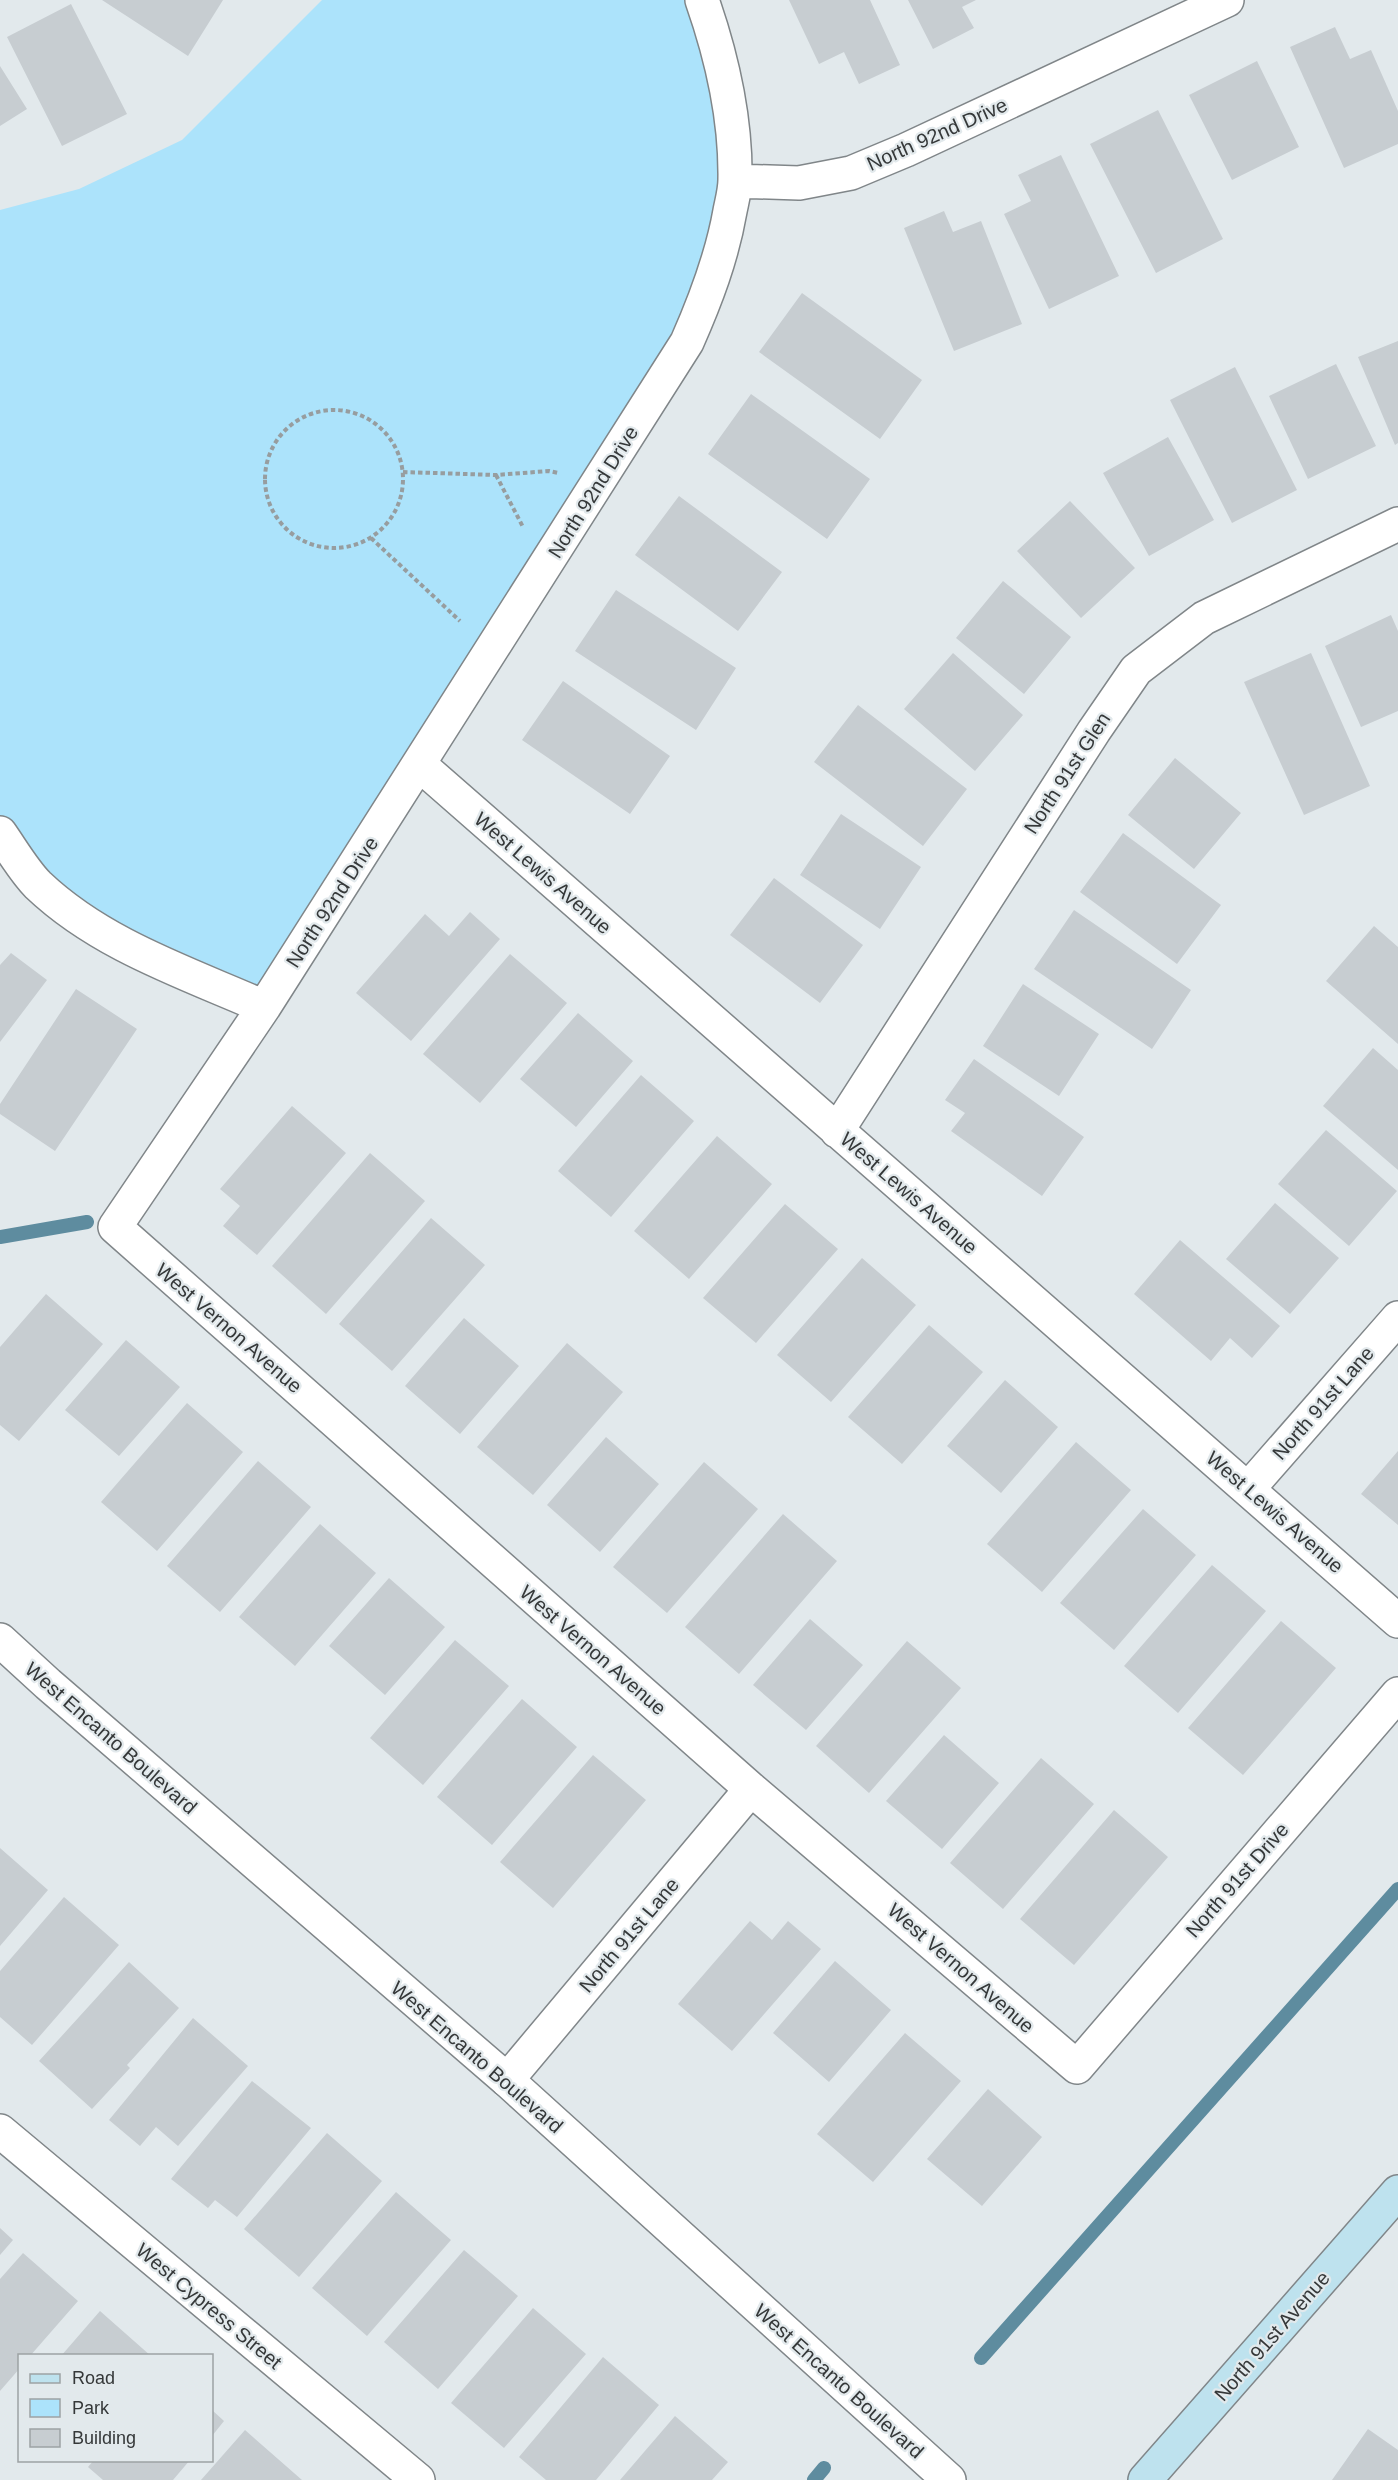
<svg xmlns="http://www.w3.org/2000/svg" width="1398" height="2480" viewBox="0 0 1398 2480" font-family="Arial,sans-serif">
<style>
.green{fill:#ace3fb}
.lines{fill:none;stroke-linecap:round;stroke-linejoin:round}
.stream{stroke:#5e8c9f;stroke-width:14}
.building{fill:#c7cdd1}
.minor-casing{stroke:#808689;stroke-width:36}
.tertiary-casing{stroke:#808689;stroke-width:36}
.secondary-casing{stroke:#808689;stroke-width:36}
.path{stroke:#979d9f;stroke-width:4;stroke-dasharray:4.5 3;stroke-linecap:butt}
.minor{stroke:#fff;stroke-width:33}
.tertiary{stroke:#fff;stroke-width:33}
.secondary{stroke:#bee2ee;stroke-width:33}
.labels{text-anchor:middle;stroke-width:4.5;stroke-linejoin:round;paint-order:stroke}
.street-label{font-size:20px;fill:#353839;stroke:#e2e9ec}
</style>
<rect width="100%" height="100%" fill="#e2e9ec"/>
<path class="green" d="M322,0h380l28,104 -23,193 -443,710 -138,-61 -126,-113v-623l79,-21 103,-49z"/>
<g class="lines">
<path class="stream" d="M0,1237l87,-15
M981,2358l417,-469
M814,2480l10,-12"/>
</g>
<path class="building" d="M102,0h121l-35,56z
M789,0h81l30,65 -41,19 -15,-32 -25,12z
M908,0h68l-14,7 12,21 -41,21z
M71,4l56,110 -65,32 -55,-109z
M1335,27l15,32 21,-9 27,61v33l-54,24 -54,-121z
M1257,61l42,86 -67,33 -43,-85z
M0,66l27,43 -27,17z
M1158,110l65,129 -67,34 -66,-129z
M1061,155l58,121 -70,33 -45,-95 27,-13 -13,-26z
M944,211l9,21 28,-11 41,103 -68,27 -50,-123z
M802,293l120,87 -42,59 -121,-87z
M1398,341v102l-3,2 -37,-88z
M1336,364l40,82 -68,33 -39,-83z
M1235,367l62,123 -65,33 -62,-123z
M751,394l119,85 -43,60 -119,-85z
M1168,437l46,83 -65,36 -46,-83z
M679,496l103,76 -44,59 -103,-76z
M1070,501l65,67 -54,50 -64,-67z
M1003,581l68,56 -47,57 -68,-56z
M616,590l120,78 -40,62 -121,-79z
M1391,615l7,16v80l-37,16 -36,-81z
M953,653l70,62 -48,56 -71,-62z
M1311,653l59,133 -66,29 -60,-133z
M563,681l107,75 -40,58 -108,-74z
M858,705l109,84 -44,57 -109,-84z
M1175,758l66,55 -47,56 -66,-54z
M841,814l80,53 -41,62 -80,-54z
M1123,833l98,72 -44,59 -97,-72z
M774,878l89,67 -43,58 -90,-68z
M1074,910l117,80 -39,59 -118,-80z
M470,912l30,27 -89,102 -55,-48 69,-79 24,22z
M1374,926l24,21v97l-72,-63z
M11,953l36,27 -47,62v-77z
M510,954l57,49 -87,100 -57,-49z
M1023,984l76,50 -40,62 -76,-50z
M76,989l61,40 -82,122 -55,-37v-10z
M578,1013l55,48 -57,66 -56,-48z
M1373,1048l25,22v100l-75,-64z
M974,1059l110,78 -42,59 -91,-65 14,-18 -20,-13z
M641,1075l53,46 -83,96 -53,-46z
M292,1106l54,47 -89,102 -34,-29 17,-20 -20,-17z
M1326,1130l71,61 -48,55 -71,-62z
M717,1136l55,48 -83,95 -55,-48z
M370,1153l55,48 -99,113 -54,-48z
M1275,1203l64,55 -49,56 -64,-55z
M785,1204l53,45 -82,94 -53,-45z
M431,1218l54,47 -93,106 -53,-47z
M1180,1240l100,86 -28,32 -22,-20 -19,23 -77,-67z
M862,1258l54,47 -85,97 -54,-47z
M46,1294l57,50 -84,97 -19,-16v-78z
M464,1318l55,48 -59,68 -55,-48z
M929,1325l54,47 -81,92 -54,-47z
M126,1340l54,47 -61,69 -54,-46z
M567,1343l56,49 -90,103 -56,-48z
M1005,1380l53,47 -57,66 -54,-47z
M187,1403l56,49 -86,99 -56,-49z
M606,1437l53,47 -59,68 -53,-47z
M1076,1442l55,48 -89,102 -55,-48z
M1398,1451v74l-37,-31z
M258,1461l53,46 -91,105 -53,-46z
M704,1462l54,47 -91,104 -54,-46z
M1143,1509l53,46 -82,95 -54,-47z
M783,1514l54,47 -98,113 -54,-47z
M320,1524l56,49 -81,93 -56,-49z
M1212,1565l54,46 -88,102 -54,-47z
M389,1578l56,49 -60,68 -56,-49z
M810,1619l53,46 -57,65 -53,-45z
M1281,1621l55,47 -93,107 -55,-47z
M455,1640l54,46 -86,99 -53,-47z
M907,1641l54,47 -92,105 -53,-47z
M522,1699l55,48 -85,98 -55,-48z
M944,1735l55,48 -57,66 -56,-48z
M593,1755l53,45 -93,108 -53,-46z
M1041,1758l53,46 -91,105 -53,-46z
M1114,1810l54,47 -94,108 -54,-46z
M0,1848l48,42 -48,56z
M64,1897l55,48 -87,100 -32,-28v-46z
M750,1921l22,19 16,-19 33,28 -89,102 -54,-47z
M835,1961l56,49 -62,72 -56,-49z
M129,1962l50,46 -52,57 3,3 -38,41 -53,-48z
M193,2018l55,48 -70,80 -22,-19 -16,19 -31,-26z
M905,2033l56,48 -88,101 -56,-48z
M252,2081l59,47 -74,89 -22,-17 -7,8 -37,-29z
M988,2089l54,48 -60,69 -55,-47z
M327,2133l55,48 -83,96 -55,-48z
M396,2192l55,48 -84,96 -55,-48z
M0,2228l13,12 -13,15z
M464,2250l54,46 -80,93 -54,-47z
M23,2253l55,48 -48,55h-10v12l-20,23v-112z
M533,2308l53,46 -82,94 -53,-45z
M100,2311l51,45h-90z
M603,2357l56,48 -63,75h-50l-27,-23z
M212,2410l12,11 -12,15z
M675,2416l53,46 -16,18h-92z
M1368,2429l30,21v30h-66z
M245,2430l57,50h-101z
M94,2460h96l-17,20h-70l-15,-13z"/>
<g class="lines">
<defs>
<path id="minor" d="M702,0c20,57 34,119 33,180 0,10 -3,21 -5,31 -8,46 -24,88 -43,131l-423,665 -149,220 636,562 326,278 321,-373
M735,181l64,2 52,-10 55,-23 321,-150
M420,765l978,856
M0,833c12,17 24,38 38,52 63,60 149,88 226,122
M837,1131l257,-400 42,-61 68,-52 194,-94
M1248,1489l150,-171
M507,2080l244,-291
M0,2131l418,349"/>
<path id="tertiary" d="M0,1640l48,44 459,396 442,400"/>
<path id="secondary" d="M1145,2480l253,-288"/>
</defs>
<use href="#minor" class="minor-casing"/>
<use href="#tertiary" class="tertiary-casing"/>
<use href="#secondary" class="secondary-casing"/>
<path class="path" d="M265 479a69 69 0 1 1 138 0a69 69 0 1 1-138 0Z
M403,472l93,3 53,-4 9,2
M496,475l27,52
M371,538l89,83"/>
<use href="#minor" class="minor"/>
<use href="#tertiary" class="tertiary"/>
<use href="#secondary" class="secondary"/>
</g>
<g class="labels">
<g class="street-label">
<text transform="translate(937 134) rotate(-24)" y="7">North 92nd Drive</text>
<text transform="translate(593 492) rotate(-58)" y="7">North 92nd Drive</text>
<text transform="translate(1067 773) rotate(-57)" y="7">North 91st Glen</text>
<text transform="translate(543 873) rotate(41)" y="7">West Lewis Avenue</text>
<text transform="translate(332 902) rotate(-57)" y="7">North 92nd Drive</text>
<text transform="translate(909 1193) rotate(41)" y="7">West Lewis Avenue</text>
<text transform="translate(229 1328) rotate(41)" y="7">West Vernon Avenue</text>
<text transform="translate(1323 1403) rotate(-49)" y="7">North 91st Lane</text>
<text transform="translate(1275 1512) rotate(41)" y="7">West Lewis Avenue</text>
<text transform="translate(593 1650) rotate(41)" y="7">West Vernon Avenue</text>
<text transform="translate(111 1738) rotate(41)" y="7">West Encanto Boulevard</text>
<text transform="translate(1237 1880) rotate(-49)" y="7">North 91st Drive</text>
<text transform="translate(629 1935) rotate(-50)" y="7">North 91st Lane</text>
<text transform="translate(961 1968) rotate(41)" y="7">West Vernon Avenue</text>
<text transform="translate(477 2057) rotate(41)" y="7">West Encanto Boulevard</text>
<text transform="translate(209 2306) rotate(40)" y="7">West Cypress Street</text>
<text transform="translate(1272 2336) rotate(-49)" y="7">North 91st Avenue</text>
<text transform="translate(839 2381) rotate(42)" y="7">West Encanto Boulevard</text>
</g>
</g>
<rect x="18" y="2354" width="195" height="108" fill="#e2e9ec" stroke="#9da2a4" stroke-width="1.5"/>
<rect x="30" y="2374" width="30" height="9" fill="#bee2ee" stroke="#9da2a4" stroke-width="1.5"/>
<text x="72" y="2384" font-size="18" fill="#353839">Road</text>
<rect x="30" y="2399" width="30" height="18" fill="#ace3fb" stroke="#9da2a4" stroke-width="1.5"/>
<text x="72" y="2414" font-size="18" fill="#353839">Park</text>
<rect x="30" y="2429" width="30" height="18" fill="#c7cdd1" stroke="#9da2a4" stroke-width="1.5"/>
<text x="72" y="2444" font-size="18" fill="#353839">Building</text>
</svg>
